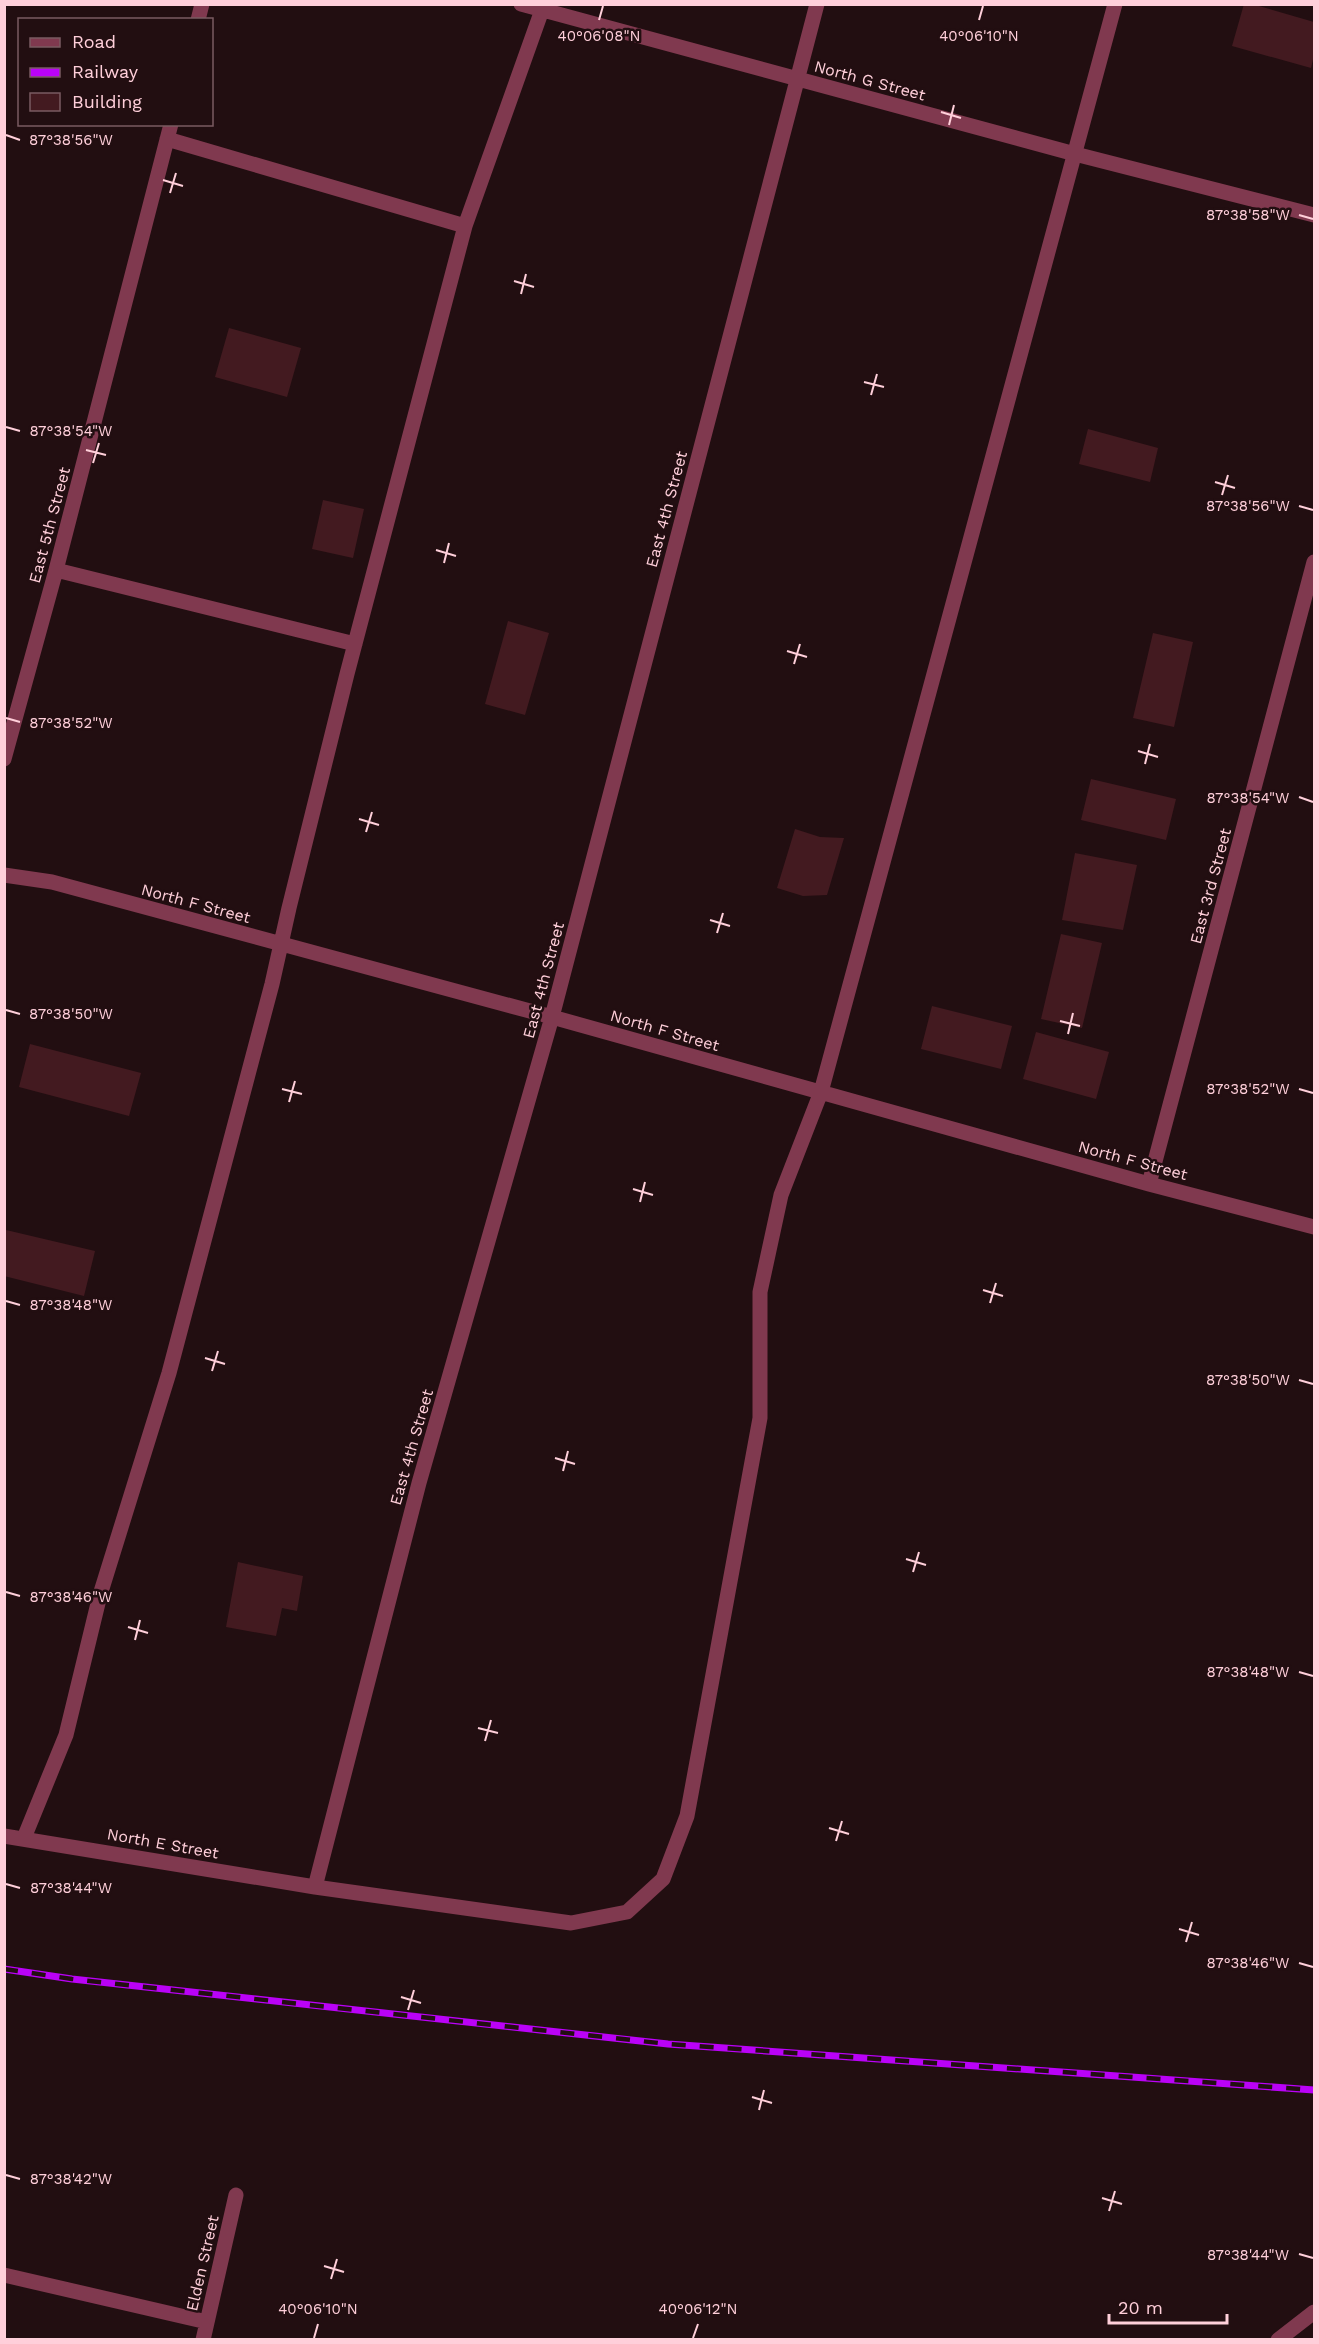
<svg xmlns="http://www.w3.org/2000/svg" width="1319" height="2344" viewBox="0 0 1319 2344" font-family="'Work Sans',sans-serif">
<style>
.building{fill:#431a20}
.lines{fill:none;stroke-linecap:round;stroke-linejoin:round}
.minor{stroke:#80394f;stroke-width:15}
.rail-casing{stroke:#ba02f7;stroke-width:7}
.rail{stroke:#220e11;stroke-width:4.5;stroke-dasharray:14;stroke-linecap:butt}
.ticks{fill:none;stroke:#ffcfda;stroke-width:2}
.labels{text-anchor:middle;stroke-width:5;stroke-linejoin:round;paint-order:stroke}
.street-label{font-size:16px;fill:#ffcfda;stroke:#220e11}
.ticks-label{font-size:15px;text-anchor:middle;fill:#ffcfda;stroke:#220e11;stroke-width:5;stroke-linejoin:round;paint-order:stroke}
</style>
<rect width="100%" height="100%" fill="#220e11"/>
<path class="building" d="M1244,4h8l62,18v33l-3,13 -79,-22z
M229,328l72,20 -14,49 -72,-20z
M1088,429l70,19 -8,34 -71,-18z
M323,500l41,9 -11,49 -41,-9z
M508,621l41,12 -24,82 -40,-11z
M1153,633l40,9 -19,85 -41,-9z
M1091,779l85,20 -10,41 -85,-20z
M795,829l25,8 24,1 -17,57 -24,1 -26,-8z
M1075,853l62,12 -14,65 -61,-10z
M1061,934l41,9 -20,85 -41,-9z
M932,1006l80,20 -11,43 -80,-20z
M1036,1032l73,20 -13,47 -73,-20z
M30,1044l111,29 -12,43 -110,-29z
M6,1230l89,21 -11,45 -80,-20z
M238,1562l65,14 -6,35 -15,-3 -6,28 -50,-9z"/>
<g class="lines">
<path class="minor" d="M521,4l554,150 239,61
M198,20l4,-16
M167,139l298,87
M56,570l299,74
M4,759l52,-189 115,-446
M4,875l48,7 500,135 597,167 165,43
M1149,1184l165,-622
M4,1836l311,51 256,36 56,-11 36,-33 24,-63 73,-398v-126l21,-97 40,-103 294,-1088
M24,1838l42,-103 34,-140 69,-222 103,-389 17,-76 58,-234 118,-448 77,-216
M315,1887l104,-404 133,-466 265,-1013
M4,2275l203,47
M203,2340l33,-145
M1278,2340l36,-28"/>
<defs>
<path id="rail" d="M4,1969l68,10 596,65 646,46"/>
</defs>
<use href="#rail" class="rail-casing"/>
<use href="#rail" class="rail"/>
</g>
<path class="ticks" d="M599,20l4,-14M979,20l4,-14M941,112l20,6M949,125l5,-20M6,135l14,5M163,180l20,6M170,193l6,-20M1299,215l14,4M514,281l20,6M521,294l5,-20M864,382l20,5M871,395l6,-21M6,427l14,4M86,450l20,5M93,463l6,-20M1215,482l20,6M1222,495l6,-20M1299,506l14,4M436,550l20,6M444,563l5,-20M787,651l20,6M794,664l6,-20M6,718l14,4M1138,751l20,6M1145,764l5,-20M1299,797l14,5M359,819l20,6M366,832l6,-20M710,920l20,6M717,933l6,-20M6,1010l14,4M1060,1021l20,5M1068,1034l5,-21M282,1089l20,5M1299,1089l14,4M289,1102l6,-21M633,1189l20,6M640,1202l5,-20M983,1290l20,6M6,1301l14,4M990,1303l6,-20M205,1358l20,6M212,1371l6,-20M1299,1380l14,4M555,1458l20,6M563,1471l5,-20M906,1559l20,6M913,1572l6,-20M6,1592l14,4M128,1627l20,6M135,1640l5,-20M1299,1672l14,4M478,1728l20,5M485,1741l6,-21M829,1828l20,6M836,1841l6,-20M6,1884l14,4M1179,1929l20,6M1186,1942l6,-20M1299,1963l14,4M401,1997l20,6M408,2010l6,-20M752,2097l20,6M759,2110l5,-20M6,2175l14,4M1102,2198l20,6M1109,2211l6,-20M1299,2254l14,4M324,2266l20,6M331,2279l6,-20M314,2338l4,-14M693,2338l5,-14"/>
<g class="labels">
<g class="street-label">
<text transform="translate(870 80) rotate(15)" y="6">North G Street</text>
<text transform="translate(666 509) rotate(-75)" y="6">East 4th Street</text>
<text transform="translate(49 525) rotate(-75)" y="6">East 5th Street</text>
<text transform="translate(1210 886) rotate(-75)" y="6">East 3rd Street</text>
<text transform="translate(196 903) rotate(15)" y="6">North F Street</text>
<text transform="translate(543 980) rotate(-75)" y="6">East 4th Street</text>
<text transform="translate(665 1030) rotate(16)" y="6">North F Street</text>
<text transform="translate(1133 1160) rotate(15)" y="6">North F Street</text>
<text transform="translate(411 1447) rotate(-74)" y="6">East 4th Street</text>
<text transform="translate(163 1843) rotate(10)" y="6">North E Street</text>
<text transform="translate(202 2263) rotate(-77)" y="6">Elden Street</text>
</g>
</g>
<g class="ticks-label">
<text x="599" y="41">40°06'08"N</text>
<text x="979" y="41">40°06'10"N</text>
<text x="71" y="145">87°38'56"W</text>
<text x="1248" y="220">87°38'58"W</text>
<text x="71" y="436">87°38'54"W</text>
<text x="1248" y="511">87°38'56"W</text>
<text x="71" y="728">87°38'52"W</text>
<text x="1248" y="803">87°38'54"W</text>
<text x="71" y="1019">87°38'50"W</text>
<text x="1248" y="1094">87°38'52"W</text>
<text x="71" y="1310">87°38'48"W</text>
<text x="1248" y="1385">87°38'50"W</text>
<text x="71" y="1602">87°38'46"W</text>
<text x="1248" y="1677">87°38'48"W</text>
<text x="71" y="1893">87°38'44"W</text>
<text x="1248" y="1968">87°38'46"W</text>
<text x="71" y="2184">87°38'42"W</text>
<text x="1248" y="2260">87°38'44"W</text>
<text x="318" y="2314">40°06'10"N</text>
<text x="698" y="2314">40°06'12"N</text>
</g>
<rect width="1319" height="2344" fill="none" stroke="#ffcfda" stroke-width="12"/>
<rect x="18" y="18" width="195" height="108" fill="#220e11" stroke="#7a5b61" stroke-width="1.5"/>
<rect x="30" y="38" width="30" height="9" fill="#80394f" stroke="#7a5b61" stroke-width="1.5"/>
<text x="72" y="48" font-size="18" fill="#ffcfda">Road</text>
<rect x="30" y="68" width="30" height="9" fill="#ba02f7" stroke="#7a5b61" stroke-width="1.5"/>
<text x="72" y="78" font-size="18" fill="#ffcfda">Railway</text>
<rect x="30" y="93" width="30" height="18" fill="#431a20" stroke="#7a5b61" stroke-width="1.5"/>
<text x="72" y="108" font-size="18" fill="#ffcfda">Building</text>
<path d="M1109 2314v9h118v-9" fill="none" stroke="#ffcfda" stroke-width="3"/>
<text x="1118" y="2314" font-size="18" fill="#ffcfda" stroke="#220e11" stroke-width="4.5" paint-order="stroke">20 m</text>
</svg>
